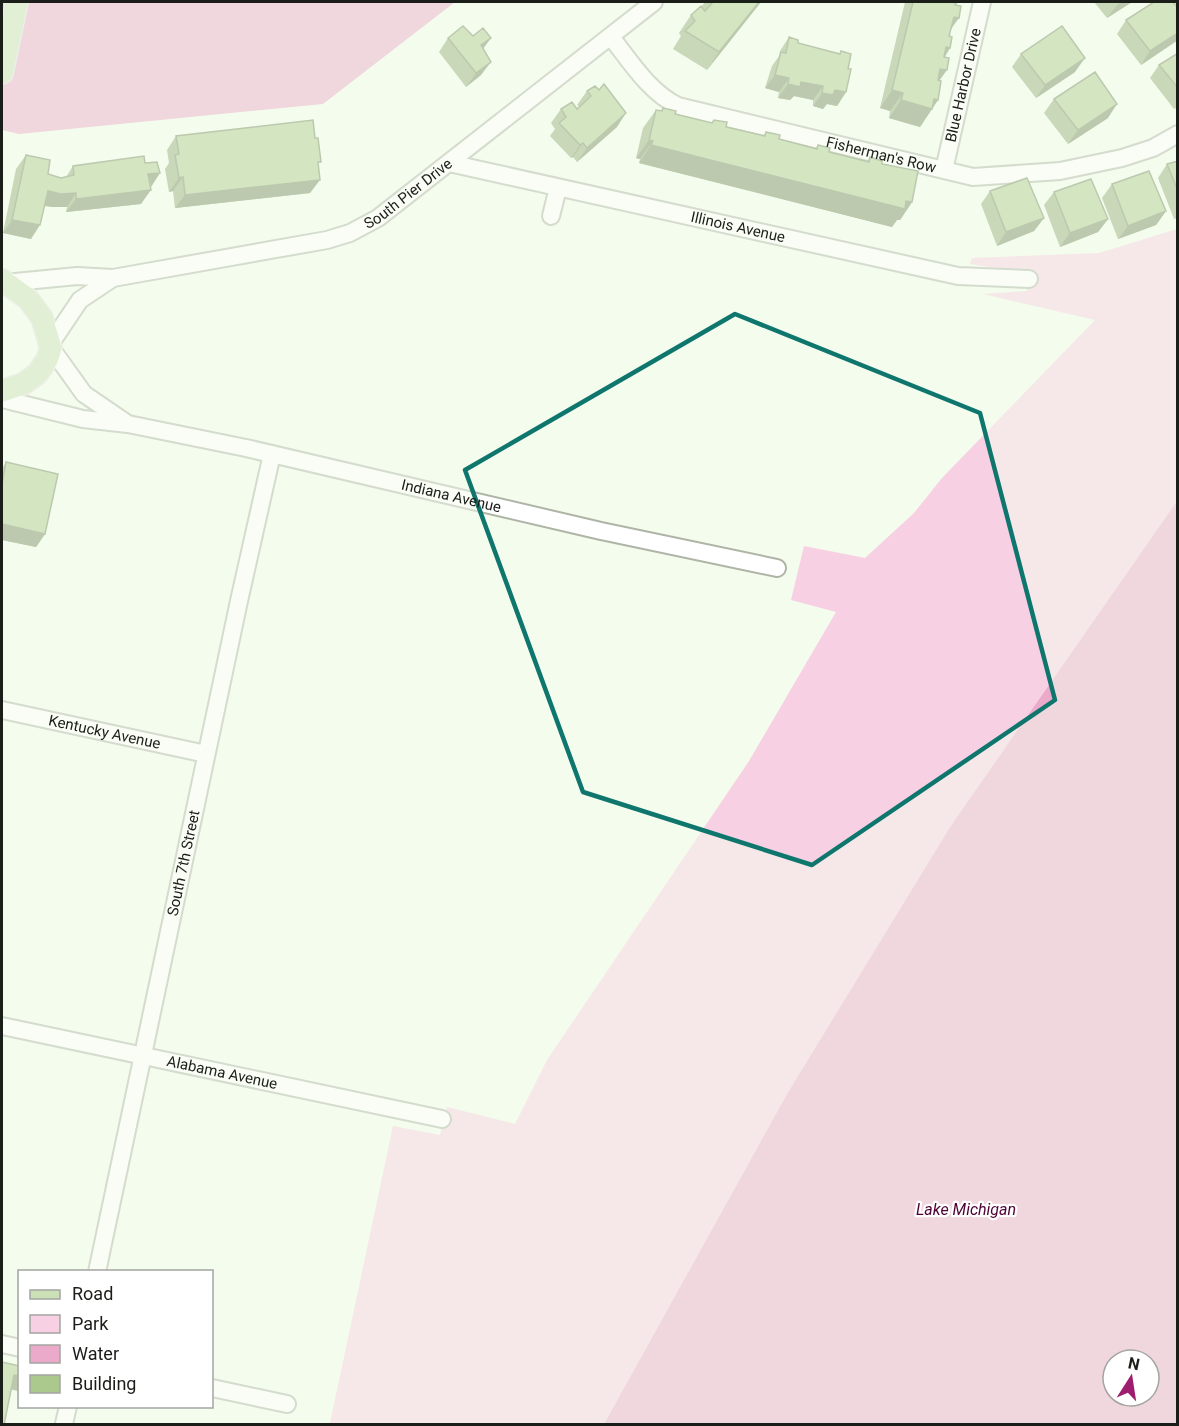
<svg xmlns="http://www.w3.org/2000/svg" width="1179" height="1426" viewBox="0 0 1179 1426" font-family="Roboto,sans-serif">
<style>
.green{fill:#f8d0e3}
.water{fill:#ebaaca;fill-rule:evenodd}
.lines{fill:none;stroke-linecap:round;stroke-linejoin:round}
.minor-casing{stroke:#aeb5a7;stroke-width:20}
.major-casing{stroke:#dfdfdf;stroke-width:24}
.minor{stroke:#fff;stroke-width:16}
.major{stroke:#cbe0b5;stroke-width:21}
.wall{fill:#94ad79}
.shaded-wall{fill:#788d63}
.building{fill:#acc98d;stroke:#788d63;stroke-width:1.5}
.marked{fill:none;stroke:#0f766e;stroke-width:4.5;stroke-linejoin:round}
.labels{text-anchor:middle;stroke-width:4.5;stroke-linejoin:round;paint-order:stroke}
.street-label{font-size:15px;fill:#1b1d18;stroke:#fff}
.water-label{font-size:16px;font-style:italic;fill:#4e0133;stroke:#fff}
</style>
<rect width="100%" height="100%" fill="#f4fced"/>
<path class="green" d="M1177,229v272l-227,326 -163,267 -183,330 -274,-1 63,-297 47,9 7,-28 68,17 32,-64 202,-299 87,-149 -45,-12 13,-54 61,12 49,-45 28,-35 153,-158 -112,-26 44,-3v-18l-57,-9 2,-6 127,-5z"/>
<path class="water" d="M2,2h453l-132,102 -304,30 -17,-4z
M1177,501v923h-573l183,-330 163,-267zM1113,1360h36v36h-36z"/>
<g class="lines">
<defs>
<g id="minor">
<path id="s1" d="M611,37c19,24 38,55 67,69l295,71 87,-6 62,-13 31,-10 25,-14"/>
<path id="s2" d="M449,163l509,113 71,3"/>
<path id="s3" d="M944,170l38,-168"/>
<path d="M551,216l7,-28"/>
<path id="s4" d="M5,283l72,-7 36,2 214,-38 23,-7 28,-15 276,-216"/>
<path d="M51,343l29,-43 33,-22"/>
<path d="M51,348l33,46 41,28"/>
<path id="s5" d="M2,399l81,20 45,5 118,24 355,83 176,37"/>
<path id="s6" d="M2,710l204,44"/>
<path id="s7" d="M2,1026l440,93"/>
<path id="s8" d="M97,1272l142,-671 33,-147"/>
<path d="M2,1344l18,4"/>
<path d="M212,1388l75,16"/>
<path d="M64,1424l4,-18"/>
</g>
<path id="major" d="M2,73l15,-71
M2,280l26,19 14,19 9,30 -4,12 -10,14 -14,10 -21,7"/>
</defs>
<use href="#minor" class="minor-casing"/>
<use href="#major" class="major-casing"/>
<use href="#minor" class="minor"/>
<use href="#major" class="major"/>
</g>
<path class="wall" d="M705,2h56l-54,68 -34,-21 8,-13 -2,-3 12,-18 10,-8z
M905,2h53l-2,3 -7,31 1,12 -5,9 -6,23 -1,20 -18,27 -31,-9 1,-7 -10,-3z
M1094,2h38l-25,16z
M1178,8v32l-37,25 -24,-31 9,-14z
M473,36l18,2 -8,11 -2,26 -15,12 -27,-35 9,-14z
M789,37l9,6 41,11 2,-3 7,18 -2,23 -9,14 -10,-2 -4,5 -10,-3v-6l-19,-4 -4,4 -12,-2 1,-6 -14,-4 7,-22 7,-10 1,-5z
M1178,53v54l-4,2 -24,-31 9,-13z
M1021,54l54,18 -39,26 -24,-31z
M587,91l30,36 -40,35 -4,-5 -2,1 -21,-22 5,-7 -4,-6 10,-14h16l3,-2 -3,-2z
M1054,99l54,19 -40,26 -24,-31z
M663,108l12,6 88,22 3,-4 13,7 37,9 2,-3 11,7 38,9 3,-4 12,7 30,38 -12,18h-3l-5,7 -253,-64 1,-4 -4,-1 7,-30 13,-18 5,1z
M176,136l142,30 -8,27 -135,15 -2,-17 -4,1 -4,-23 4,-6 -2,-13z
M26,155l22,19 13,4 5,-1 7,-11 77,21 -9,17 -75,8 1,-5h-15l-8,-1 -13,33 -28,-6 13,-64z
M1178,161v57l-4,1 -16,-41 9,-14z
M1112,184l54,27 -10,14 -38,14 -16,-41z
M990,191l54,27 -10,13 -37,15 -16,-42z
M1054,192l54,27 -10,13 -38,15 -16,-42z
M6,462l39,72 -9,13 -34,-7v-71z"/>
<path class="shaded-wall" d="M759,2h2l-54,68 12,-18z
M1121,2h11l-25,16 10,-13z
M954,17l5,1 -13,18z
M1178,33v7l-37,25 9,-14z
M491,38l-10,13v-6z
M946,47l4,1 -12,18z
M1085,58l-10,14 -39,26 9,-13z
M491,62l-10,13 -15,12 10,-14z
M940,69l7,1 -13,18z
M775,75l14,3 -10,14 -14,-4z
M801,82l22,4 -10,14 -19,-4 -4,4 -12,-2 10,-14z
M835,90l11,2 -9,14 -10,-2 -4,5 -10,-3 9,-13z
M892,90l11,3 -13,18 -10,-3z
M934,99l4,1 -18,27 -31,-9 12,-18z
M1117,104l-9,14 -40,26 10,-14z
M626,113l-9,14 -40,35 10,-14z
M649,140l4,1 -13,18 -4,-1z
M583,143l-10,14 -2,1 9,-13z
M651,145l255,56 6,1 -12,18h-3l-5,7 -253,-64z
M160,173l-9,14 -3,-13z
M183,177l-10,14 -4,1 10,-14z
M320,180l-10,13 -135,15 10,-13z
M151,190l-10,14 -75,8 10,-13z
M48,191l28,2 -9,14h-15l-14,-3z
M1166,211l-10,14 -38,14 10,-13z
M1044,218l-10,13 -37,15 9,-14z
M1108,219l-10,13 -38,15 10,-14z
M12,220l28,5 -9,14 -28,-6z
M2,524l43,10 -9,13 -34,-7z
M14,1375l6,1v13l-2,2 -13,-3z"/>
<path class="building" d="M713,2h46l-40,50 -34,-21 10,-10 -4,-6 10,-9 4,5z
M913,2h43l-1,3 6,1 -2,12 -5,-1 -5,19 3,1 -2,11 -4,-1 -2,10 5,1 -2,12 -7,-1 -2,11 3,1 -3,19 -4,-1 -2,10 -31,-9 2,-7 -11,-3z
M1154,2h19l5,6v25l-28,18 -24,-31z
M463,26l10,10 10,-8 8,10 -10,7 10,17 -15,11 -28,-35z
M1062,26l23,32 -40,27 -24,-31z
M789,37l9,3v3l42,11 1,-3 10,3 -3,15h3l-5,23 -11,-2 -2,5 -11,-2 1,-7 -22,-4 -1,5 -12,-3 1,-6 -14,-3 6,-23 5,1z
M1178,53v35l-19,-23z
M1095,72l22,32 -39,26 -24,-31z
M604,84l22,29 -39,35 -4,-5 -3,2 -21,-22 7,-6 -5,-8 11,-7 5,7 14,-13 -4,-5 8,-5 4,4z
M663,108l13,3 -1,3 37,9 2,-3 13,2 -1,5 39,9 1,-4 14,3 -1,4 38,10 1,-4 12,3 -1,4 40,10 1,-5 12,4v3l36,7 -6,31 -6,-1 -1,8 -254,-64 2,-4 -4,-1 7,-30 6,1z
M313,120l2,18h3l3,24h-3l2,18 -135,15 -2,-18 -4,1 -4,-23 4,-1 -3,-18z
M26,155l24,5 -2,14 13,4 13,-3 -1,-9 71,-10 1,7 12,-1 3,11 -12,1 3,16 -75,9v-6l-15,1 -13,-3 -8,34 -28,-5z
M1178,161v30l-11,-27z
M1149,171l17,40 -38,15 -16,-42z
M1027,178l17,40 -38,14 -16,-41z
M1091,179l17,40 -38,14 -16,-41z
M6,462l52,12 -13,60 -43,-10v-40z
M2,1362l18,4v10l-6,-1 -10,50h-2z"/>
<path d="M0 0H1179V1426H0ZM735,314l245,99 75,287 -243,165 -229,-73 -118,-322z" fill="#f4fced" fill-opacity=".55" fill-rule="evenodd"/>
<path class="marked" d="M735,314l245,99 75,287 -243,165 -229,-73 -118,-322z"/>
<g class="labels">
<g class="street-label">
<text dy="5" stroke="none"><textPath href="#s3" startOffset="87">Blue Harbor Drive</textPath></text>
<text dy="5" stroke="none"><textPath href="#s1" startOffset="306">Fisherman's Row</textPath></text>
<text dy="5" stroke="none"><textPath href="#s4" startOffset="420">South Pier Drive</textPath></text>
<text dy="5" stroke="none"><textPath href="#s2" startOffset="296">Illinois Avenue</textPath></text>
<text dy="5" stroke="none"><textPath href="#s5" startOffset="460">Indiana Avenue</textPath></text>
<text dy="5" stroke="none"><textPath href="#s6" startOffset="105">Kentucky Avenue</textPath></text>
<text dy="5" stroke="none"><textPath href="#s8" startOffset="418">South 7th Street</textPath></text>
<text dy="5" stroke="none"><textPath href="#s7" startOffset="225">Alabama Avenue</textPath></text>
</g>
<g class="water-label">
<text x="966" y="1215">Lake Michigan</text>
</g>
</g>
<rect width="1179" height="1426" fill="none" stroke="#1b1d18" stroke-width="6"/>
<rect x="18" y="1270" width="195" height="138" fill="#ffffff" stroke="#a4a5a3" stroke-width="1.5"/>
<rect x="30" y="1290" width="30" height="9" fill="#cbe0b5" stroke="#a4a5a3" stroke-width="1.5"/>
<text x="72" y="1300" font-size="18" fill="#1b1d18">Road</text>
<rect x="30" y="1315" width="30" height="18" fill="#f8d0e3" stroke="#a4a5a3" stroke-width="1.5"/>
<text x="72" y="1330" font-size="18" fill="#1b1d18">Park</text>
<rect x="30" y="1345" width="30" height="18" fill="#ebaaca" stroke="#a4a5a3" stroke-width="1.5"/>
<text x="72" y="1360" font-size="18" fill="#1b1d18">Water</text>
<rect x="30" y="1375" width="30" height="18" fill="#acc98d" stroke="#a4a5a3" stroke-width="1.5"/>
<text x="72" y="1390" font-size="18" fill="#1b1d18">Building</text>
<g transform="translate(1131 1378) rotate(12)"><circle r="28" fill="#ffffff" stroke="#a4a5a3" stroke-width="1.5"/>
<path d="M0-4.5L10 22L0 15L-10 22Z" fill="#9f1d6e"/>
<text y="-9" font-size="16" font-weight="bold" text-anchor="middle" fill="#1b1d18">N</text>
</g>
</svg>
